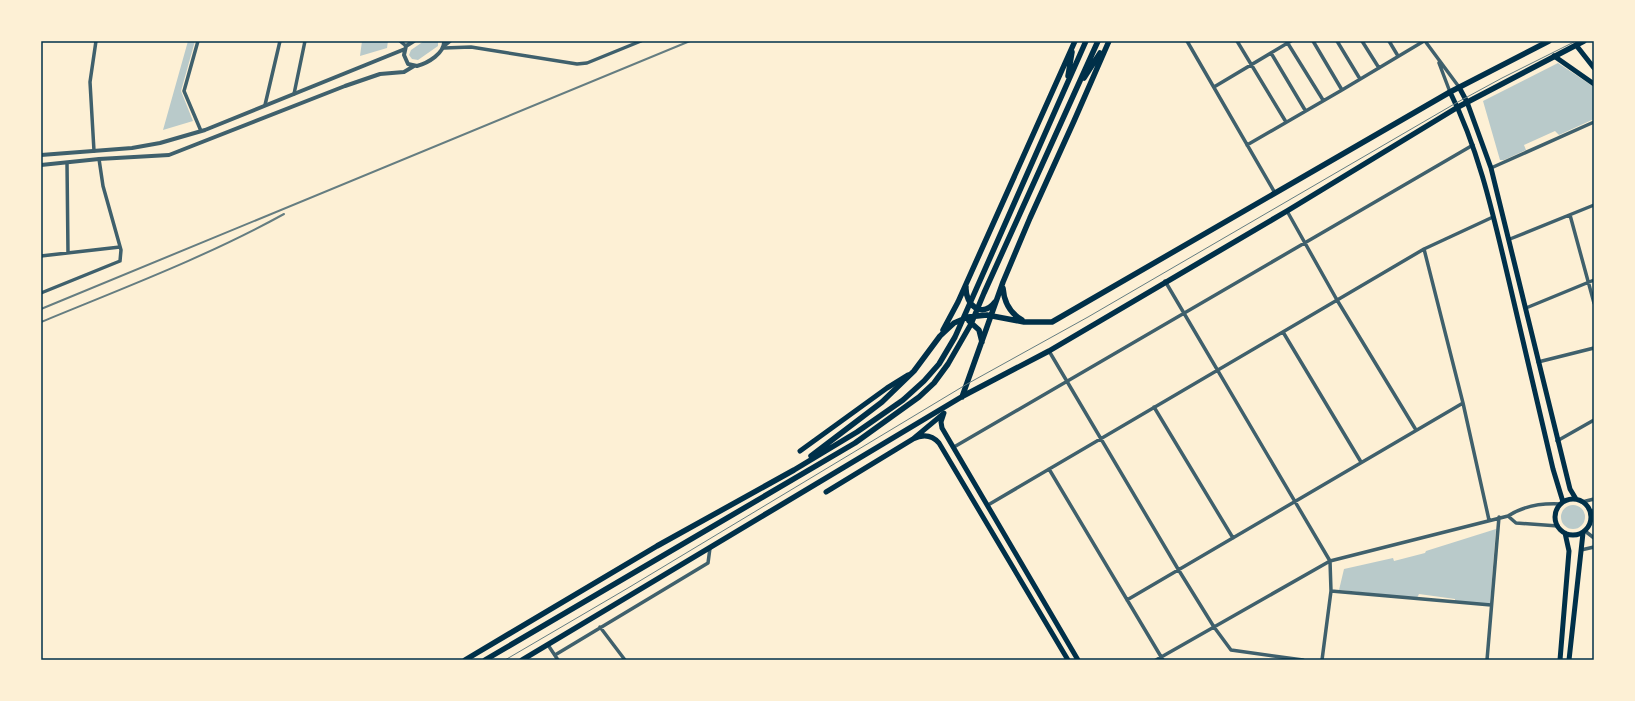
<svg xmlns="http://www.w3.org/2000/svg" width="1635" height="701" viewBox="0 0 1635 701" font-family="'Golos Text',sans-serif">
<style>
.green{fill:#b9caca}
.lines{fill:none;stroke-linecap:round;stroke-linejoin:round}
.minor{stroke:#3f606c;stroke-width:3.5}
.tertiary{stroke:#3f606c;stroke-width:4}
.primary{stroke:#003049;stroke-width:5}
.trunk{stroke:#003049;stroke-width:5.5}
.tram{stroke:#657d81;stroke-width:1}
.rail{stroke:#657d81;stroke-width:2}
.neatline{fill:none;stroke:#003049;stroke-width:1.5}
</style>
<rect width="100%" height="100%" fill="#fdf0d5"/>
<path class="green" d="M188,41h7l-14,50 12,30 -30,9z
M362,41h26l-1,7 -27,8z
M424,41h14v5l-20,14 -6,-1 -3,-4 2,-5z
M1558,63l36,24v32l-35,16 -4,-4 -31,14 2,5 -22,10h-4l-17,-59z
M1561 517a12 12 0 1 1 24 0a12 12 0 1 1-24 0Z
M1496,529l-6,75 -35,-2v-3l-36,-5 -2,4 -78,-8 5,-21 49,-11 1,3 31,-8 1,-2z"/>
<g class="lines">
<path class="minor" d="M198,41l-14,50 17,40
M400,41l6,5
M1187,41l88,152
M1237,41l49,81
M1313,41l29,49
M1337,41l23,38
M1362,41l17,27
M1389,41l9,15
M1425,41l34,46
M1287,42l36,58
M444,48l27,-1 106,17 10,-1 54,-22
M1271,53l34,57
M1439,63l11,29
M1214,87l77,-46
M294,94l11,-53
M265,105l15,-64
M1247,145l95,-55 82,-49
M94,151l-4,-69 6,-41
M67,163l1,90
M1491,168l103,-46
M1287,211l50,89 79,130
M1570,215l24,88
M1510,239l84,-34
M1424,249l39,154 26,117
M41,256l79,-9
M1165,281l165,280 1,30 -9,69
M41,293l79,-32 1,-11 -18,-64 -4,-27
M1526,308l68,-28
M1283,332l78,130
M1049,351l129,218 36,58 17,23 72,10
M1538,362l56,-14
M1154,407l79,131
M1557,441l37,-21
M954,447l519,-302
M1049,469l114,191
M1582,502l12,-3
M988,505l436,-256 69,-32
M1590,513l4,-3
M1508,516l8,7 42,3
M1591,517l3,2
M1585,531l9,7
M1581,550l13,-3
M1331,591l160,14
M1127,600l336,-197
M600,627l25,33
M548,645l10,15
M555,655l153,-92 2,-15
M1156,660l174,-99 178,-45c15,-10 35,-13 53,-12
M1487,660l12,-143"/>
<path class="tertiary" d="M414,41l-8,5 -2,9 4,9 9,2c11,-3 28,-13 27,-25
M445,45l5,-4
M41,155l91,-7 28,-5 45,-13 200,-81
M41,165l58,-6 70,-4 176,-69 35,-12 24,-2 10,-6"/>
<path class="primary" d="M1576,45l18,23
M1554,56l40,28
M1459,87l8,15 24,66 79,321 6,10
M1450,92c29,58 43,122 58,185 15,64 30,128 45,192l10,33
M944,413l-3,9 1,6 136,232
M913,439c10,-5 19,-4 26,4l129,217
M800,451l87,-63 21,-13
M826,492l87,-53 30,-25
M1555 517a18 18 0 1 1 36 0a18 18 0 1 1-36 0Z
M1560,660l9,-109 -4,-18
M1569,660l14,-127"/>
<path class="trunk" d="M1068,76l4,-24
M1084,78l16,-25
M966,287c-1,18 16,32 29,15
M1003,288c1,14 7,25 19,32
M969,321l10,9 3,12
M943,330l15,-28 117,-261
M962,397l41,-115 27,-64 44,-97 35,-80
M811,456l71,-54 32,-31 26,-35 14,-13 14,-6 19,-2 37,7h28l398,-230 99,-51
M465,660l192,-114 137,-76 63,-38 46,-32 21,-19 15,-17 16,-27 131,-296
M485,660l370,-217 64,-46 15,-14 14,-19 23,-40 13,-31 114,-252
M522,660l441,-264 86,-45 238,-140 171,-104 126,-66"/>
<path class="tram" d="M505,660l123,-72 339,-204 121,-67 368,-214 46,-25 74,-37"/>
<path class="rail" d="M41,309l649,-268
M41,322c82,-34 165,-65 243,-108"/>
</g>
<rect width="1635" height="701" fill="none" stroke="#fdf0d5" stroke-width="84"/>
<rect x="42" y="42" width="1551" height="617" class="neatline"/>
</svg>
